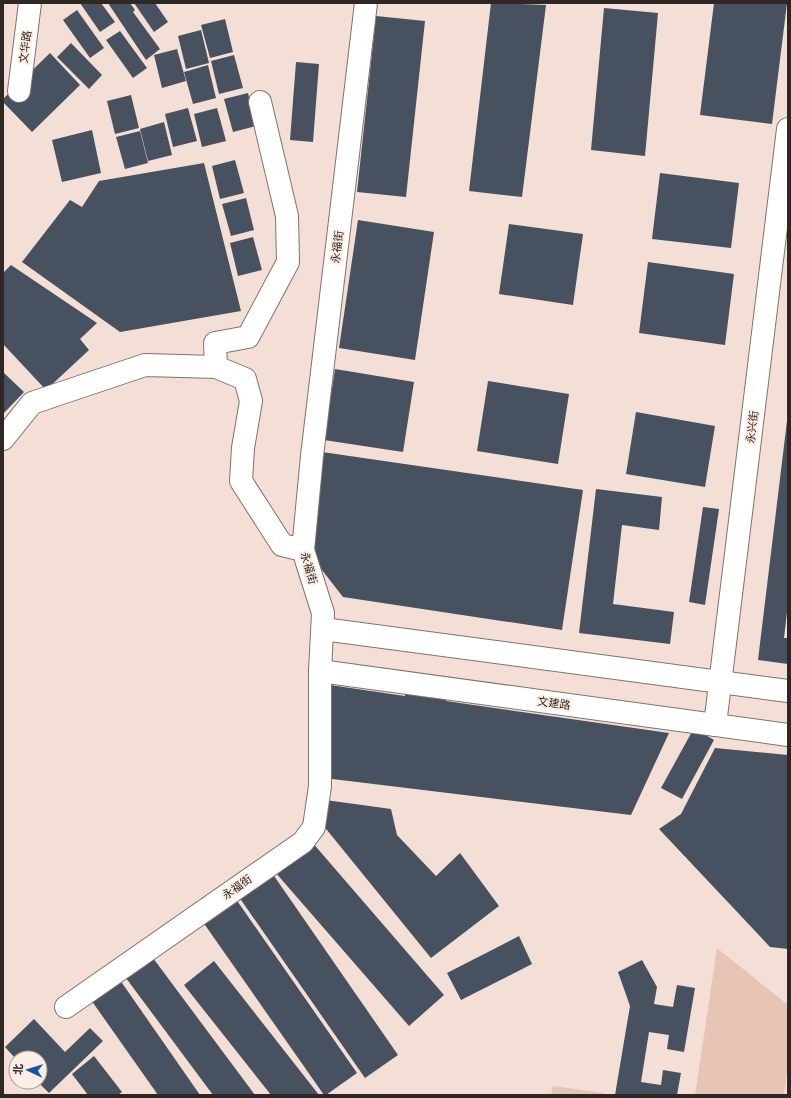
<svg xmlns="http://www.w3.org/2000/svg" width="791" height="1098" viewBox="0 0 791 1098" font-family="'Exo 2','Noto Sans SC',sans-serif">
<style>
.green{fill:#e7c5b4}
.building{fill:#48515f}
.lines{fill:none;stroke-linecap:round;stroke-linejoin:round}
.minor-casing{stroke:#847269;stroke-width:24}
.major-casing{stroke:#847269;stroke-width:24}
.minor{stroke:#fff;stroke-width:22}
.major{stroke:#fff;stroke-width:22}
.labels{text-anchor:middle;stroke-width:4;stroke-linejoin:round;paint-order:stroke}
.street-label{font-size:11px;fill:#2e2723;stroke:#fdede5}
</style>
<rect width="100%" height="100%" fill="#f3dfd5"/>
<path class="green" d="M717,948l71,57v60l-4,30h-89z
M553,1086l50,7v2h-52z"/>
<path class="building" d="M80,3h21l14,19 -15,10z
M108,3h22l5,7 -2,2 27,37 -14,11z
M134,3h21l13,19 -14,10z
M491,3l55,2 -24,192 -53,-6z
M714,3h73l-15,121 -72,-9z
M604,8l54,5 -13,143 -54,-6z
M77,10l27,38 -14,10 -27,-38z
M376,16l49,5 -19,176 -49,-5z
M225,19l8,33 -23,6 -9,-33z
M201,30l8,33 -23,6 -8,-33z
M120,31l27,37 -14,10 -27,-38z
M71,43l31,32 -13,14 -32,-32z
M177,49l9,32 -24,7 -8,-33z
M50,53l30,32 -48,47 -29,-30v-3z
M234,55l9,33 -24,6 -8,-33z
M296,62l23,2 -6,78 -23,-2z
M208,65l8,33 -23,6 -9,-32z
M248,93l8,33 -23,6 -9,-33z
M131,95l8,33 -24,6 -8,-33z
M188,108l9,33 -24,6 -8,-33z
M217,108l9,33 -24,6 -8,-33z
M164,122l8,33 -24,6 -8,-32z
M92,130l9,43 -39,9 -10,-42z
M140,131l8,32 -23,6 -9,-32z
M235,160l9,33 -24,6 -8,-33z
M204,163l37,148 -121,21 -98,-70 48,-62 12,7 17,-26z
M660,173l79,10 -8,65 -79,-9z
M246,198l8,32 -23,6 -9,-32z
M358,220l76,12 -19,128 -76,-12z
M509,224l74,10 -10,71 -74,-11z
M253,237l9,33 -24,6 -8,-33z
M648,262l86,12 -9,71 -86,-12z
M11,265l86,58 -17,16 9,11 -43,40 -43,-46v-71z
M335,369l79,13 -11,70 -79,-12z
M3,372l21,20 -21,22z
M488,381l81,13 -11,70 -81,-13z
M636,412l79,14 -10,61 -79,-13z
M787,421l1,183 -4,34h4v26l-30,-4z
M322,452l261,38 -21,140 -219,-33 -35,-45z
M596,489l66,8 -3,33 -37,-5 -9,79 61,8 -4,32 -91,-11z
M703,507l16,2 -14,96 -16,-3z
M316,683l89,13v-2l41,5v2l223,32 -38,82 -307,-37z
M694,728l20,12 -32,59 -21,-11z
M715,748l73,7v194l-18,-2 -111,-118 22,-15z
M318,799l73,10 6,26 39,41 24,-23 39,53 -68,52 -113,-139z
M311,841l133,154 -35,31 -134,-154z
M272,873l126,182 -33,23 -126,-181z
M231,892l126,181 -31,22h-2l-126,-180z
M519,936l13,28 -71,36 -14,-27z
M150,954l105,141h-42l-90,-121z
M642,960l15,27 -3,17 19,3 4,-22 18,3 -11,64 -17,-3 2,-14 -20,-3 -8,50 20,3 2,-15 18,3 -4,22h-62l15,-89 -12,-34z
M214,961l105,134h-48l-87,-110z
M113,970l87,125h-42l-74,-105z
M34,1019l31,33 25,-24 13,13 -54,52 -11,-11h2v-24h-25l-10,-11z
M94,1056l28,36 -4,3h-30l-16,-21z"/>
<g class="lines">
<defs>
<path id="minor" d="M19,91l11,-88
M216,367l-1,-24 33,-6 40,-75 -1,-46 -27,-114
M3,439l29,-36 113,-38 71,2 29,12 6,22 -8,47 -2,33 41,64 21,5
M715,725l73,-596
M66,1007l237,-165 11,-15 6,-41v-115l3,-58 -20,-63 9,-94 54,-453"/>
<path id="major" d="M323,629l465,62
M320,671l468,64"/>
</defs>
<use href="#minor" class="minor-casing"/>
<use href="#major" class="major-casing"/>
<use href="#minor" class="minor"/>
<use href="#major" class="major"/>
</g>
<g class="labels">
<g class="street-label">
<text transform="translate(25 47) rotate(-83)" y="4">文华路</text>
<text transform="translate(337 247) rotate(-83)" y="4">永福街</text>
<text transform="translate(752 427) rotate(-83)" y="4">永兴街</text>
<text transform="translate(309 568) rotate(74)" y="4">永福街</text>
<text transform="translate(554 703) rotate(8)" y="4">文建路</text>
<text transform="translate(237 887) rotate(-35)" y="4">永福街</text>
</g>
</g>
<rect width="791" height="1098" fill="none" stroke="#2e2723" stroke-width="8"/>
<g transform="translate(28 1070) rotate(274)"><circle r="19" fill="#fdede5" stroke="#aa9e97"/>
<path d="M0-3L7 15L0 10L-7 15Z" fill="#1955a6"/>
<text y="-6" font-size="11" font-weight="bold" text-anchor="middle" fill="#2e2723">北</text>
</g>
</svg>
